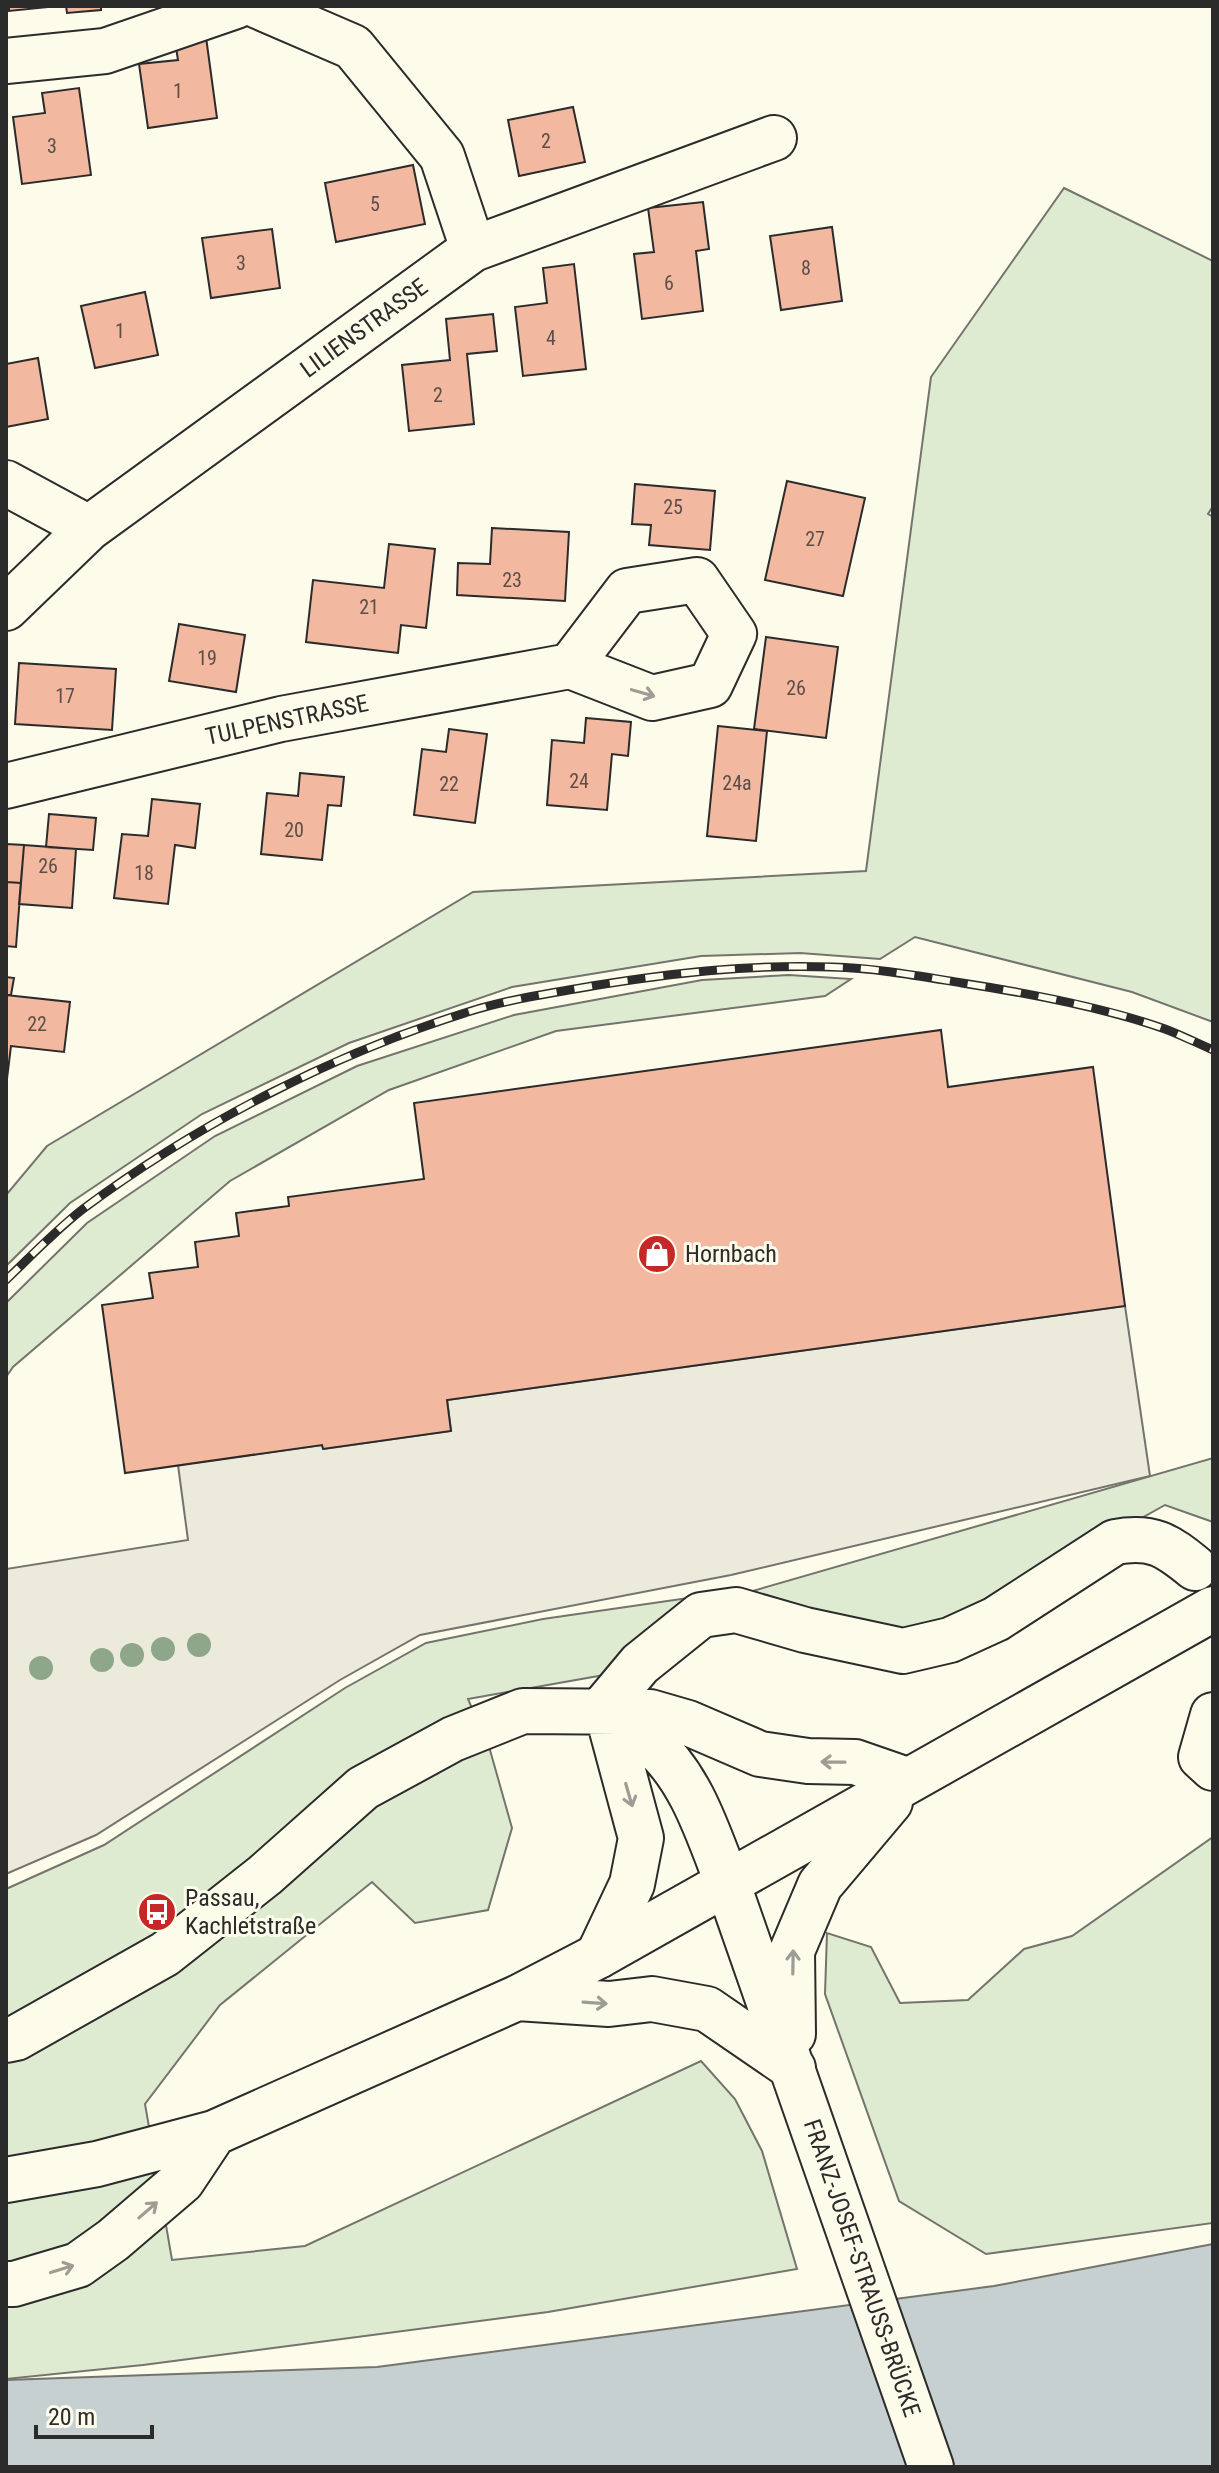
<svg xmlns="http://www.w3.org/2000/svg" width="1219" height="2473" viewBox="0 0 1219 2473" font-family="'Roboto Condensed',sans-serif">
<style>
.green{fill:#deebd1;stroke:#74746e;stroke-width:2}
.parking{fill:#eceadb;stroke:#74746e;stroke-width:2}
.water{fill:#c7d0d0;stroke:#74746e;stroke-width:2}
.building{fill:#f2b8a0;stroke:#2b2b2b;stroke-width:2}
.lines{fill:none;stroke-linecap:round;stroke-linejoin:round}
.minor-casing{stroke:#2b2b2b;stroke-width:48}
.major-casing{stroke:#2b2b2b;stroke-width:48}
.minor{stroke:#fdfbea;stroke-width:44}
.major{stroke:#fdfbea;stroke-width:44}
.rail-casing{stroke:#2b2b2b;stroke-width:9}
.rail{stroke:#fdfbea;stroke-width:6;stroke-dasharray:18;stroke-linecap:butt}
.tree{fill:#8ea78a}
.oneway{stroke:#9e9d94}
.labels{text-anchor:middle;stroke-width:6;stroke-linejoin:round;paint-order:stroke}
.number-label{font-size:20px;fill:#5d4e48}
.street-label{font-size:24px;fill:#2b2b2b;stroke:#fdfbea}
.poi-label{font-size:24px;fill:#2b2b2b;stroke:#fdfbea;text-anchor:start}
</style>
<rect width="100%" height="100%" fill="#fdfbea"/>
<path class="green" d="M1064,188l149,73v245l-5,8 5,3v505l-81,-30 -217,-55 -35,22 -80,-6 -99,3 -189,31 -163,56 -147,71 -132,89 -64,63v-71l41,-49 426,-254 393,-21 65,-494z
M789,975l62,4 -26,17 -269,35 -167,59 -159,91 -217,186 -7,10v-74l81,-80 128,-87 142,-70 157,-51 188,-35z
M1213,1458v64l-48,-17 -249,139 -184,-47z
M702,1596l-98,79 -136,24 22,51 22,78 -24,82 -73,13 -43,-41 -152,123 -75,99 27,156 133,-14 396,-185 34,38 27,52 35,118 -249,43 -405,53 -137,14v-490l98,-44 241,-157 81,-45 117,-24z
M1213,1837v386l-227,31 -87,-53 -74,-207 2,-61 44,14 29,56 68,-3 56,-51 48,-13z"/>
<path class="parking" d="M1125,1306l25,170 -419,99 -311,60 -80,45 -244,155 -90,39v-305l182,-29 -10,-75 144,-20 2,4 127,-18 -4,-31z"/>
<path class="water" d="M1213,2244v223h-1207v-87l371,-13 617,-81z"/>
<path class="building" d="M9,6h49l-49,5z
M66,6h35v4l-34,3z
M206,37l11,81 -69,10 -9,-64 39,-4 -3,-19z
M79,88l12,87 -69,9 -9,-67 32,-4 -3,-20z
M573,107l12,55 -66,14 -11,-56z
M413,165l12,59 -89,18 -11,-59z
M703,202l6,47 -13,2 7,60 -61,8 -8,-65 20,-2 -6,-44z
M832,227l10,74 -61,9 -11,-74z
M272,229l8,59 -69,10 -9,-60z
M574,264l12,105 -63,7 -8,-69 32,-4 -4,-35z
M145,292l13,63 -63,13 -14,-62z
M493,314l4,37 -30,3 7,70 -65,7 -7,-66 48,-5 -4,-41z
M38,358l10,61 -42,8v-63z
M787,481l78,17 -22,98 -78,-16z
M635,484l80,7 -5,59 -61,-5 2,-20 -19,-1z
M492,528l77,4 -4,69 -108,-6 1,-32 32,1z
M389,544l46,5 -9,79 -25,-3 -3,28 -92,-11 7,-62 71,8z
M179,624l66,11 -9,57 -67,-11z
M766,637l72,10 -12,91 -72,-9z
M19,663l97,6 -4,61 -97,-6z
M586,718l45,4 -3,34 -16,-2 -5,56 -60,-5 5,-65 32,3z
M718,726l49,5 -11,110 -49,-5z
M449,729l38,5 -12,89 -61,-8 8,-66 24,3z
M300,773l44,4 -3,29 -13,-1 -6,55 -61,-6 6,-61 31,3z
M152,799l48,5 -5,44 -20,-3 -7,59 -54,-6 8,-64 26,2z
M49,814l47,4 -3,32 -47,-3z
M6,844l18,1 -3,38 -15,-1z
M24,845l52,4 -4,59 -53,-4z
M6,882l15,1 -5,64 -10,-1z
M6,977l8,1 -3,17h-5z
M6,995l64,7 -6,50 -53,-6 -5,41z
M941,1030l7,57 145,-20 32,239 -678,94 4,31 -128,18 -1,-4 -197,28 -23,-168 51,-7 -4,-25 49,-6 -3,-25 44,-6 -3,-23 53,-7 -1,-9 136,-18 -10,-76z"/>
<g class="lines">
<defs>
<path id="minor" d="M258,6l95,41 89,109 31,93
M6,61l99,-10 131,-45
M6,483l83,45
M6,608l83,-80 384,-279 301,-111
M6,786l275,-67 289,-53 82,32 58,-13 24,-51 -37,-54 -70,11 -57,75
M599,1713l41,-49 61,-49 35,-5 69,20 98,21 47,-11 46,-21 119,-77c37,-7 52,3 80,26
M601,1714c16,11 35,16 49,28 41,35 58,91 77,140
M1213,1715l-12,42 12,11
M598,1956l34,-72 9,-46 -32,-119
M6,2040l10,-2 149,-84 100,-79 98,-87 90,-49 70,-28 127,1 38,11 72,31 48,7 47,1 52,18"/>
<path id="major" d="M727,1882l204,585
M517,1998l92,6 43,-5 55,10 86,59
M793,2034l-1,-83 28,-66 70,-83
M6,2180l91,-16 117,-31 303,-135 81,-42 615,-347
M6,2284h8l64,-19 35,-25 69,-59 32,-48"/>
</defs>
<use href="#minor" class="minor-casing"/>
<use href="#major" class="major-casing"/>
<use href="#minor" class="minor"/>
<use href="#major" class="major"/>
<defs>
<path id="rail" d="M6,1280c25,-24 50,-50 77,-71 114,-85 252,-156 388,-198 39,-12 81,-18 121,-25 80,-13 159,-22 240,-19 44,1 87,9 130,16 65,10 141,24 203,46 16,6 32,14 48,21"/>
</defs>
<use href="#rail" class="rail-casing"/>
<use href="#rail" class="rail"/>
</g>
<g class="tree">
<circle cx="199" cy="1645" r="12"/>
<circle cx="163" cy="1649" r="12"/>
<circle cx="132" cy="1655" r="12"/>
<circle cx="102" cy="1660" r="12"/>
<circle cx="41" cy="1668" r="12"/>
</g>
<defs><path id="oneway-shaft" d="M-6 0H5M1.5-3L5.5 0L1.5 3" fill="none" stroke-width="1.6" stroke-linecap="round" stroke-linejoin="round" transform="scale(2)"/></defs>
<g class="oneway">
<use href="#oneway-shaft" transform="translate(643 693) rotate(16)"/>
<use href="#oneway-shaft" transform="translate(833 1762) rotate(-179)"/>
<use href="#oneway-shaft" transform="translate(629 1795) rotate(74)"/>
<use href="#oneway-shaft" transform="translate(793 1962) rotate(-89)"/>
<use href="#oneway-shaft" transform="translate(595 2003) rotate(4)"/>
<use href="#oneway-shaft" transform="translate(148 2210) rotate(-41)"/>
<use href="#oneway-shaft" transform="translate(62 2269) rotate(-17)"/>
</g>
<defs>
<symbol id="shop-disc" viewBox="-11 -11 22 22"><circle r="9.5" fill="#c62828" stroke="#fdfbea"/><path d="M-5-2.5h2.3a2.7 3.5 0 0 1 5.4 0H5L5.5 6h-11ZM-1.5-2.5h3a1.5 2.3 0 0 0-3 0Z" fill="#fff"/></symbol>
<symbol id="bus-disc" viewBox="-11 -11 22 22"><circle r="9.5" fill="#c62828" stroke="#fdfbea"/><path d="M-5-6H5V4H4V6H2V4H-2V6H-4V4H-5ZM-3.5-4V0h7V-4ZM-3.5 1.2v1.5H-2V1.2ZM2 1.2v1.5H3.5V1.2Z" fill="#fff"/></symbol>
</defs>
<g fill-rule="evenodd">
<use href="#shop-disc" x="635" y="1232" width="44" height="44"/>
<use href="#bus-disc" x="135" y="1890" width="44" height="44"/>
</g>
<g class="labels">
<g class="number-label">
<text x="178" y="98">1</text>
<text x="546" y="148">2</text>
<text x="52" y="153">3</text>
<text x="375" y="211">5</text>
<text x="241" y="270">3</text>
<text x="806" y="275">8</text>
<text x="669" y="290">6</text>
<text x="120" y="338">1</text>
<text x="551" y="345">4</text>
<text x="438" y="402">2</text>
<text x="673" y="514">25</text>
<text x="815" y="546">27</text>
<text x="512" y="587">23</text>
<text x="369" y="614">21</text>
<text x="207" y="665">19</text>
<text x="796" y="695">26</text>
<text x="65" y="703">17</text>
<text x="579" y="788">24</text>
<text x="737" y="790">24a</text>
<text x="449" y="791">22</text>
<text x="294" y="837">20</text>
<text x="48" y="873">26</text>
<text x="144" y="880">18</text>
<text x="37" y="1031">22</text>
</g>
<g class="street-label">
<text transform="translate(364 328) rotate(-36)" y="8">LILIENSTRASSE</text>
<text transform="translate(287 720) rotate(-12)" y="8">TULPENSTRASSE</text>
<text transform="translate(862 2268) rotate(71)" y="8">FRANZ-JOSEF-STRAUSS-BRÜCKE</text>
</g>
<g class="poi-label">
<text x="685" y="1262">Hornbach</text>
<text x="185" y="1906">Passau,<tspan x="185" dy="28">Kachletstraße</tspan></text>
</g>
</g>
<rect width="1219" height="2473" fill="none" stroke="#2b2b2b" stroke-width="16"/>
<path d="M36 2425v12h116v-12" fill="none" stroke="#2b2b2b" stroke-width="4"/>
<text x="48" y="2425" font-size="24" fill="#2b2b2b" stroke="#fdfbea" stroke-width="6" paint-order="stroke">20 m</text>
</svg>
